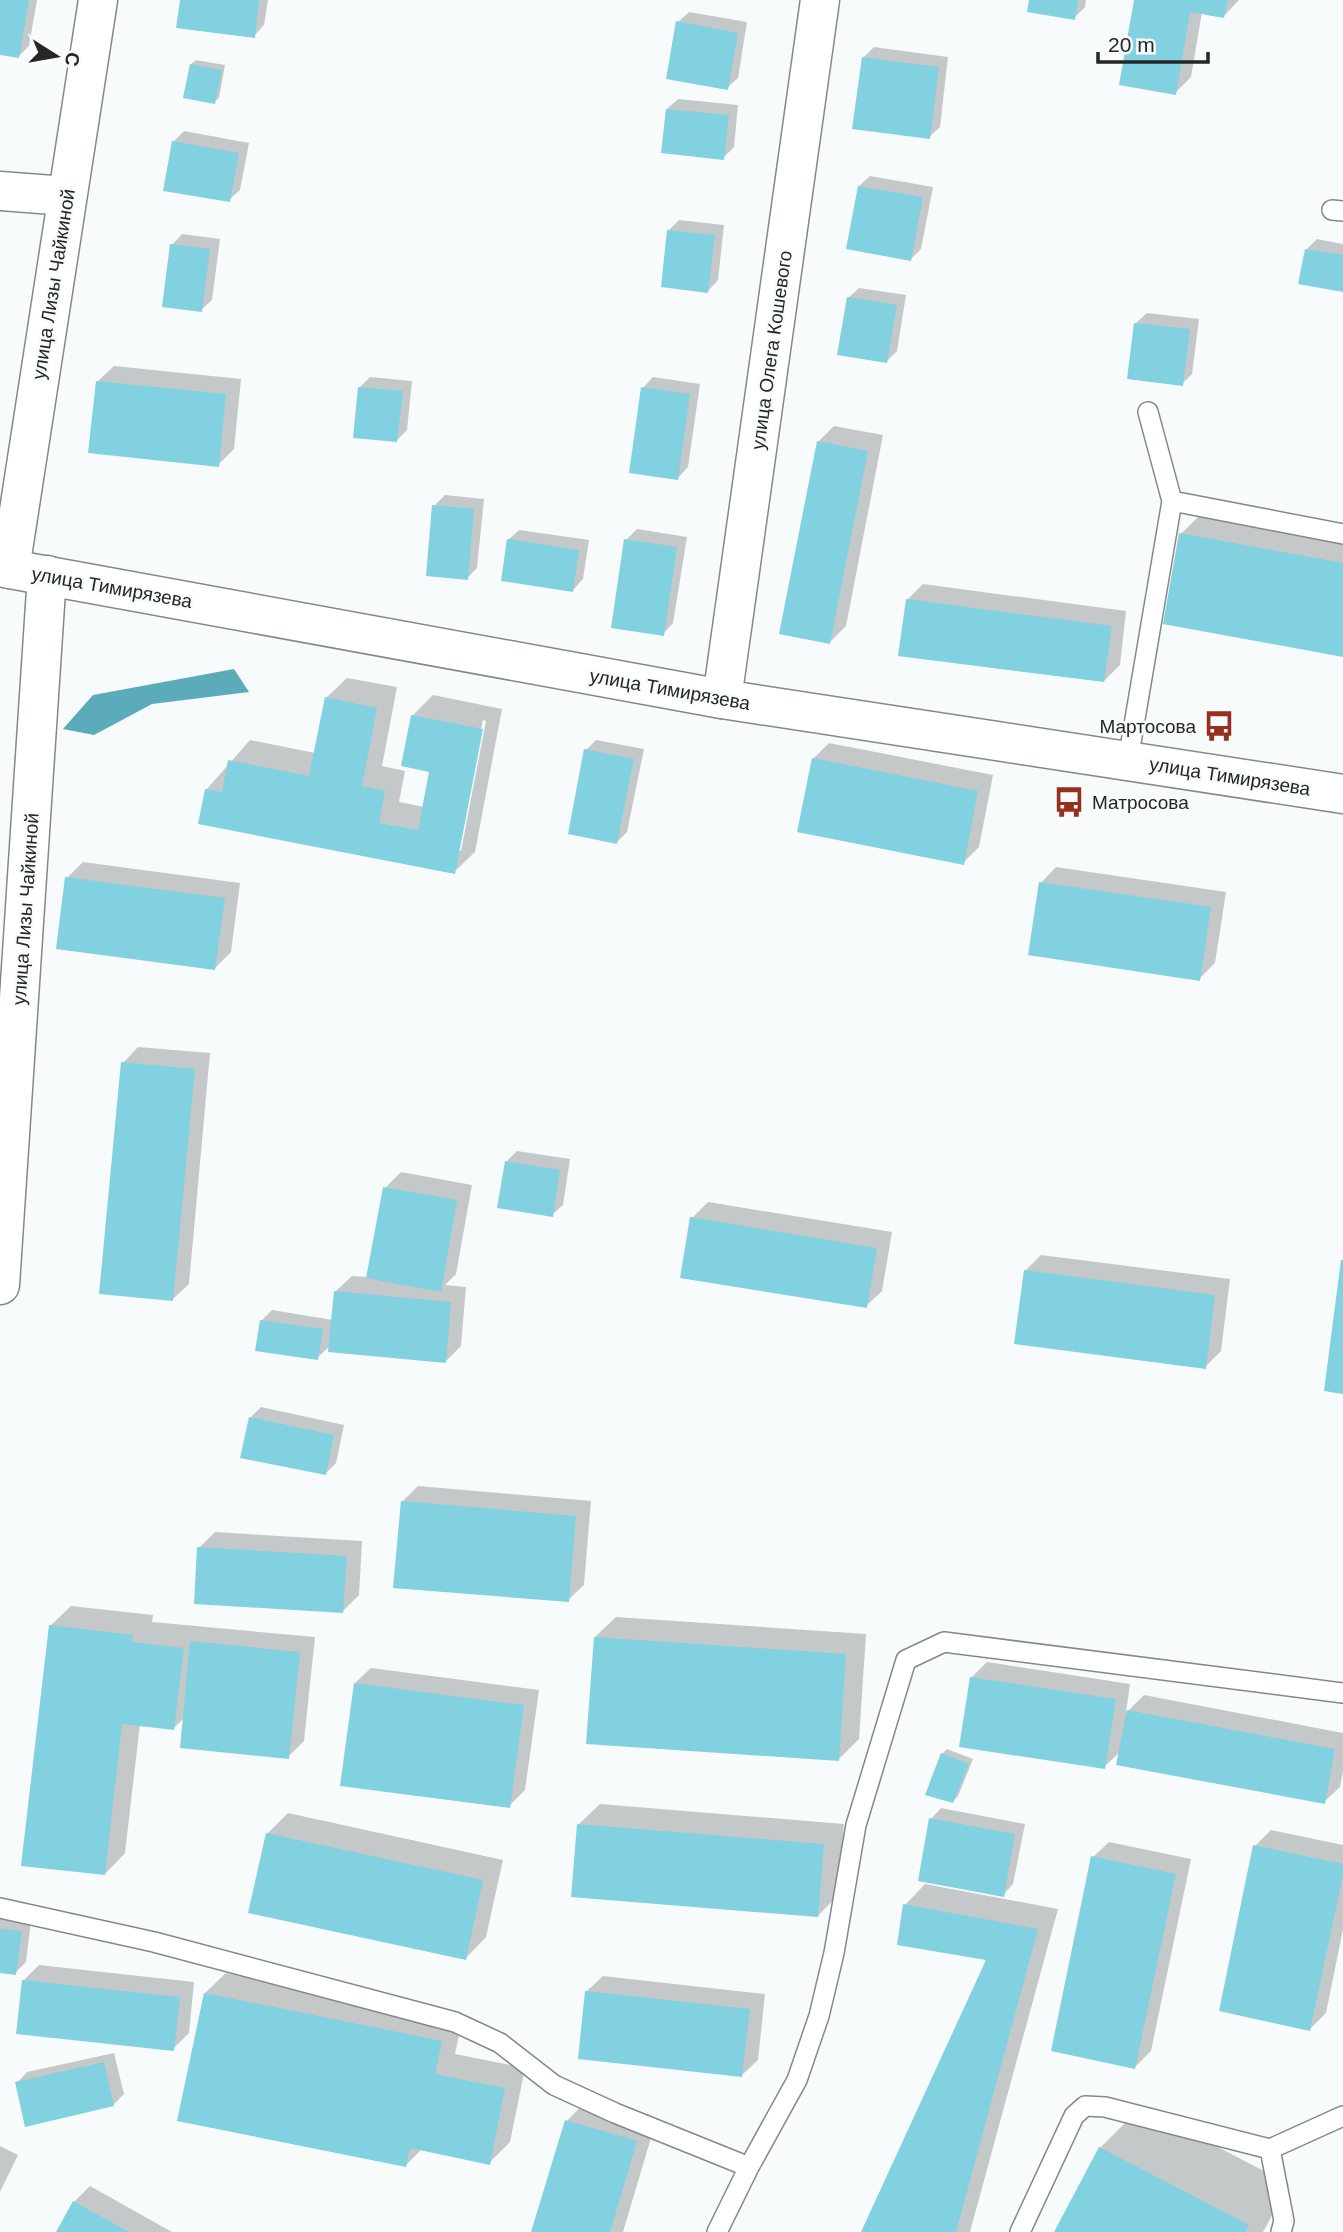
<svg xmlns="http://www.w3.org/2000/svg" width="1343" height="2232" viewBox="0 0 1343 2232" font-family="Arial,sans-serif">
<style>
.water{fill:#5babba}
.shadow{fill:#0003;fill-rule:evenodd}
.building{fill:#81d1e0}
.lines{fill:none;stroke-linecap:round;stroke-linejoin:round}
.service-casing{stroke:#858889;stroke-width:22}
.minor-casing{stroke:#858889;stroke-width:41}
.tertiary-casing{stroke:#858889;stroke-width:41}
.service{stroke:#fff;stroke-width:19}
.minor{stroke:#fff;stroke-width:38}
.tertiary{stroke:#fff;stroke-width:38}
.labels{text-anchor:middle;stroke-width:5;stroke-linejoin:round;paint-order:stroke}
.street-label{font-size:19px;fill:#252727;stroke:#f7fbfc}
.poi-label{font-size:19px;fill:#252727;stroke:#f7fbfc;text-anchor:end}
</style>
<rect width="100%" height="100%" fill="#f7fbfc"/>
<path class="water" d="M234,669l15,23 -97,12 -58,31 -31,-6 30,-34z"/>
<path class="shadow" d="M0,0h37l-8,46 -10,10 -19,-3z
M181,0h87l-4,25 -10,11z
M1030,0h56l-1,7 -11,11z
M1135,0h104l-15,16 -22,-4 -11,65 -16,16z
M689,12l58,10 -9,56 -11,10 -49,-66z
M874,47l74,10 -8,70 -11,10 -66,-79z
M196,60l29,5 -6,33 -5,4 -23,-38z
M678,99l60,6 -4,42 -11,11 -56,-49z
M184,131l65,12 -9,47 -11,10 -56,-58z
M870,176l63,11 -12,62 -10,10 -52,-73z
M679,220l45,5 -6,55 -10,11 -39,-61z
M182,234l38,5 -8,61 -11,10 -29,-65z
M1317,239l26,5v46l-37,-40z
M859,288l47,7 -9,56 -10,10 -39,-63z
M1147,313l52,6 -7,55 -10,10 -46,-61z
M114,366l127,13 -7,70 -16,16 -120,-84z
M370,377l42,4 -5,49 -11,11 -36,-54z
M653,377l47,7 -12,83 -10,11 -35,-90z
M834,426l49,9 -37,191 -16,16 -12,-200z
M445,495l39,4 -7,69 -10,10 -33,-72z
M1201,514l142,26v115l-162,-121z
M637,529l50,8 -14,86 -10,11 -37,-94z
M519,530l70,10 -6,39 -10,11 -65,-50z
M923,584l203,27 -6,54 -16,16 -197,-81z
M347,678l50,9 -15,79 23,5 -6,31 25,5 7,-37 -19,-54 21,-21 69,14 -27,143 -21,20 -248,-82 44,-50 65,13 11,-55zM483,720l3,1 -25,130h-4z
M596,740l48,9 -17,83 -10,10 -31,-92z
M829,743l164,32 -14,72 -16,16 -150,-104z
M83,862l157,21 -9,69 -16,16 -148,-90z
M1056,867l170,25 -11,71 -16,16 -158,-96z
M138,1047l72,6 -21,231 -16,15 -50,-236z
M517,1151l53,8 -7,46 -11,10 -45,-54z
M401,1172l71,13 -16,89 -11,11 21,2 -5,59 -16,16 -114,-17 -14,13 -56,-37 11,-11 61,10 3,-29 16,-15 16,1 17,-89z
M708,1202l184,30 -10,59 -16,15 -174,-88z
M1041,1255l189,24 -9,72 -16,16 -180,-96z
M261,1407l83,18 -8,38 -11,11 -75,-56z
M418,1486l173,15 -7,84 -16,15 -166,-98z
M215,1532l147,9 -3,54 -16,16 -144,-63z
M71,1606l82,9 -1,7 163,15 -11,104 -16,16 -103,-40 -11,11 -34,-4 -15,129 -20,21 -55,-248z
M616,1617l250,17 -7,105 -21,21 -243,-123z
M987,1662l143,22 -4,29 18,-18 199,38v38l-3,16 -16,15 -204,-50 -16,15 -133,-89z
M371,1668l168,22 -14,100 -16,16 -154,-123z
M947,1749l26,10 -15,37 -5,5 -11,-47z
M600,1804l244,20 -6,71 -20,21 -239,-92z
M941,1808l84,16 -12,60 -10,11 -72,-76z
M288,1813l215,47 -17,77 -20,21 -199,-124z
M1271,1830l72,15v84l-17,84 -16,16 -55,-183z
M1109,1842l82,17 -40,192 -16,16 -42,-210z
M925,1884l133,25 -88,323h-107l125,-274 -83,-53z
M0,1918l31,3 -5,41 -11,11 -15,-2z
M39,1965l155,17 -5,51 -16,16 -150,-68z
M226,1973l236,48 -7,33 70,14 -15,74 -21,21 -67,-14 -16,16 -201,-172z
M603,1976l162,18 -7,66 -16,15 -155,-84z
M114,2053l10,41 -11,11 -96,-22 10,-11z
M587,2100l69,21 -33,111h-90l34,-111z
M1141,2107l148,77 -26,48h-207l44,-84z
M0,2146l18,9 -18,37z
M90,2186l82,46h-114l16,-30z"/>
<path class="building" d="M0,0h29l-10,58 -19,-3z
M180,0h79l-4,38 -79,-10z
M1029,0h49l-3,20 -48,-8z
M1134,0h94l-4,18 -34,-6 -14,83 -57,-10z
M676,21l62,12 -10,57 -62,-11z
M862,57l77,10 -9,72 -78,-10z
M190,64l32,6 -7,34 -32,-6z
M666,109l63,6 -5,45 -63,-7z
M172,141l67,12 -9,49 -67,-11z
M858,186l65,11 -12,64 -65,-12z
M667,230l48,5 -7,58 -47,-6z
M170,244l40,5 -8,63 -40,-5z
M1305,249l38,6v37l-45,-8z
M847,297l50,8 -10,58 -50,-8z
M1134,323l56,6 -7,57 -56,-7z
M96,381l130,13 -7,73 -131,-14z
M358,387l45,4 -6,51 -44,-4z
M641,387l49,7 -12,86 -49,-7z
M817,441l51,10 -38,193 -51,-10z
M432,505l42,4 -6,71 -42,-4z
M1179,533l164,30v94l-180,-33z
M507,539l72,11 -6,42 -72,-11z
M624,539l53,8 -13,89 -53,-8z
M906,599l206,27 -8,56 -206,-26z
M325,697l52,11 -15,78 23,5 -6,32 39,7 11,-58 -28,-6 10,-51 72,14 -28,145 -257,-50 7,-35 17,3 6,-32 81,16z
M584,749l50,10 -17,85 -49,-10z
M812,758l166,33 -14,74 -167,-33z
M65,877l160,21 -10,72 -159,-21z
M1039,882l172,25 -11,74 -172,-26z
M121,1062l74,7 -22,232 -74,-7z
M505,1161l55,9 -7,47 -56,-9z
M383,1187l74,13 -16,92 -75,-14z
M690,1217l187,31 -10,60 -187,-30z
M1341,1260h2v134l-19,-3z
M1024,1270l191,25 -9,74 -192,-25z
M334,1291l117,11 -5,61 -118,-11z
M260,1320l63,9 -5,31 -63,-9z
M249,1417l85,18 -8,40 -86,-17z
M401,1501l175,15 -7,86 -176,-14z
M197,1547l150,9 -4,57 -149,-9z
M49,1625l84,10 -1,7 52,6 -10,82 -52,-6 -17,151 -84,-9z
M594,1637l252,17 -7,107 -253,-17z
M190,1641l110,11 -11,107 -109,-11z
M970,1677l146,22 -11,70 -146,-22z
M354,1683l170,22 -14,103 -170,-22z
M1127,1710l208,39 -10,55 -209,-39z
M941,1753l28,11 -16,39 -28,-8z
M929,1818l86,16 -11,63 -86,-16z
M577,1824l247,20 -6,73 -247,-20z
M266,1833l217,47 -17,80 -218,-47z
M1253,1845l90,19v10l-33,157 -91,-20z
M1091,1856l85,18 -41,195 -84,-18z
M903,1904l135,25 -82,303h-95l125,-272 -89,-15z
M0,1929l22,2 -6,44 -16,-2z
M22,1980l158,17 -6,54 -158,-17z
M585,1991l165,18 -8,68 -164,-18z
M204,1993l238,48 -7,33 70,14 -15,77 -80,-17 -4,19 -229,-46z
M104,2062l10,44 -89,21 -10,-45z
M565,2120l72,21 -27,91h-79z
M1099,2147l150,78 -4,7h-191z
M73,2201l56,31h-73z"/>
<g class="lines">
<defs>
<path id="service" d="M1332,210l11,1
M1172,501l171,33
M1128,760l44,-259 -24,-89
M0,1908l154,34 301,80 45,21 54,42 61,28 134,54
M1270,2149l14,72 -3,11
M717,2232l32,-65 48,-87 22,-64 15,-63 22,-128 50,-165 38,-18 399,51
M1020,2232l54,-116 11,-10 20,1 165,42 73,-33"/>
<path id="minor" d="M0,191l66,5
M0,567l10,2 88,-569
M722,699l98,-699
M0,1285l47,-710"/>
<path id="tertiary" d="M10,569l712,130 621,95"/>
</defs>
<use href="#service" class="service-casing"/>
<use href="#minor" class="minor-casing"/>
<use href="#tertiary" class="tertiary-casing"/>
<use href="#service" class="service"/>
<use href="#minor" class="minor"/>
<use href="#tertiary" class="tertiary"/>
</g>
<defs>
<symbol id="bus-bare" viewBox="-9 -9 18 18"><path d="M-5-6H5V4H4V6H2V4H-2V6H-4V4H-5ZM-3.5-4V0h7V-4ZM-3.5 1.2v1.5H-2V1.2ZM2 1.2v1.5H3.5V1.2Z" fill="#972e1e" stroke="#f7fbfc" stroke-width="2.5" paint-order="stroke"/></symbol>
</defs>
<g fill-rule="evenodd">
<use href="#bus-bare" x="1197" y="704" width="44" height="44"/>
<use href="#bus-bare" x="1047" y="780" width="44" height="44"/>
</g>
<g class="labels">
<g class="street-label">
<text transform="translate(53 284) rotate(-81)" y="7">улица Лизы Чайкиной</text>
<text transform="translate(771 350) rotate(-82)" y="7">улица Олега Кошевого</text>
<text transform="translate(112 587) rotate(10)" y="7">улица Тимирязева</text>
<text transform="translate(670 689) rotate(10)" y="7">улица Тимирязева</text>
<text transform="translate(1230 776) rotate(9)" y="7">улица Тимирязева</text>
<text transform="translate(25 909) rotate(-86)" y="7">улица Лизы Чайкиной</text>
</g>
<g class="poi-label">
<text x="1196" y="733">Мартосова</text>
<text x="1092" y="809" text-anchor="start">Матросова</text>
</g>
</g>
<g transform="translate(56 56) rotate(101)" stroke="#f7fbfc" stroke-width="5" paint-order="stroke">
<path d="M0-5L12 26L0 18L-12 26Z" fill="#252727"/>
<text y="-10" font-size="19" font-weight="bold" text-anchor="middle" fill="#252727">С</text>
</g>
<path d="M1098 52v10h110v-10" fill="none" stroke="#252727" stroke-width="3.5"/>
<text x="1108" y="52" font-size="21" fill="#252727" stroke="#f7fbfc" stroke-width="5" paint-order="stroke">20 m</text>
</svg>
